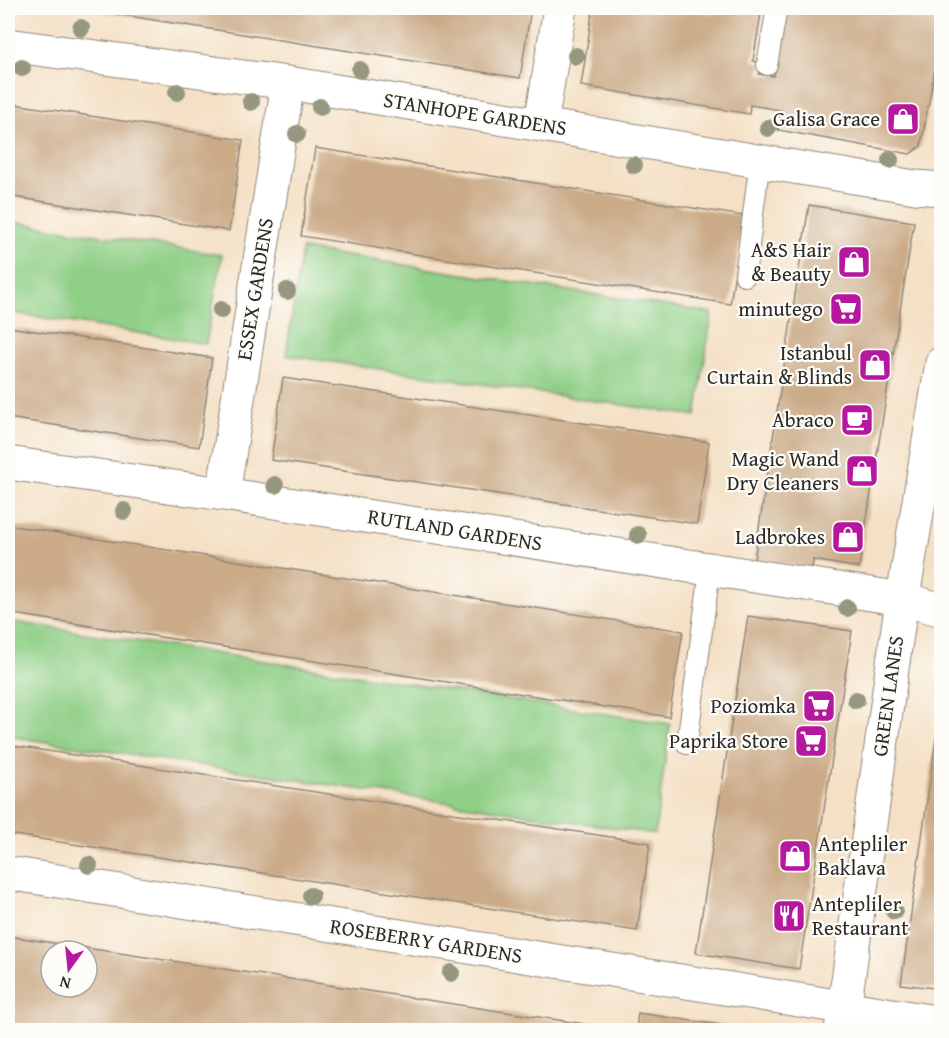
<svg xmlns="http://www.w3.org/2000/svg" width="949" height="1038" viewBox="0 0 949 1038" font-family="'Gentium Book Plus',serif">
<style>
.green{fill:#8fcf86;stroke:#5d7d58;stroke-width:1.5}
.building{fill:#caaa87;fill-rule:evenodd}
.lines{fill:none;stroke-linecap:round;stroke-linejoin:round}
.service-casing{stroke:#908678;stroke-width:22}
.minor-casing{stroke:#908678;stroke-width:35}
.primary-casing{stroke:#908678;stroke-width:35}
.service{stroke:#fff;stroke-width:20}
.minor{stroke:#fff;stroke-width:33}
.primary{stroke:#fff;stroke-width:33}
.tree{fill:#96977f}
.labels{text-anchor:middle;stroke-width:4.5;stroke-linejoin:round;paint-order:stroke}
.street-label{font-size:21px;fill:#2b2b2b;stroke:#fdfcf7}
.poi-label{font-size:21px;fill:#2b2b2b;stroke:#fdfcf7;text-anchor:end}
</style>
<rect width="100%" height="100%" fill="#fdfcf7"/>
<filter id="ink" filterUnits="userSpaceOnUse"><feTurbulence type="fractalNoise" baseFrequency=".0167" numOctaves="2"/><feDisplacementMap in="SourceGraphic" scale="12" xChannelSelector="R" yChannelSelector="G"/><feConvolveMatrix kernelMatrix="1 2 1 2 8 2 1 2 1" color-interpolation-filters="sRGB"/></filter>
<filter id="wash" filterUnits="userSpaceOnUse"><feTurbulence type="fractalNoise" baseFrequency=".008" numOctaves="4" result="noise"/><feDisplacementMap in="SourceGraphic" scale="24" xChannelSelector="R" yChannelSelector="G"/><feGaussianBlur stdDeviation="1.35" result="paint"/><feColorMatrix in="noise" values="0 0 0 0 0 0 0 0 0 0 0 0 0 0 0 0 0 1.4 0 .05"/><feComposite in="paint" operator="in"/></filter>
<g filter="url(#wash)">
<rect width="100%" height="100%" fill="#f4e0c5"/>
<path class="green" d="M8,221l214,34 -16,89 -198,-32z
M302,249l410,64 -16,103 -410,-61z
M8,621l662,103 -15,110 -647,-98z"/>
<g id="blocks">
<path class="building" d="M78,8h453l-11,70z
M593,8h86l39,6 1,-6h43l-9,53 8,2 -2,11 15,2 12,-68h156l-7,60 -14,78 -11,8 -132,-24 3,-20 -31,-5 -1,9 -168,-28z
M8,103l235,37 -14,91 -221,-35z
M315,148l429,68 -14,88 -429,-68z
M809,205l105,17 -55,346 -46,-8 -1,9 -58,-9z
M8,327l204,31 -13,89 -191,-29z
M283,378l426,64 -12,82 -426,-64z
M8,525l675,106 -14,86 -661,-104z
M748,616l104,15 -53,338 -103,-16z
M940,710h2v279l-41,-5z
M8,745l642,98 -13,88 -629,-97z
M8,936l609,93v1h-576l-33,-5zM51,951h36v36h-36z
M638,1013l110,16v1h-112z"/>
</g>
</g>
<g filter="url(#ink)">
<use href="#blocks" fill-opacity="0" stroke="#908678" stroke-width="1.5"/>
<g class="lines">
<defs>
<path id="service" d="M767,65l10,-57
M745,276l15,-116
M687,744l23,-174"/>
<path id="minor" d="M8,45l280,38 627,104 27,2
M541,124l19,-116
M8,463l215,31 680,105 39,11
M223,494l65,-411
M8,873l934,150"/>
<path id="primary" d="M841,1030l57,-403 44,-264"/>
</defs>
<use href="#service" class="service-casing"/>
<use href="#minor" class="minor-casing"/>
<use href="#primary" class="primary-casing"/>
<use href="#service" class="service"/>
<use href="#minor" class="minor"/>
<use href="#primary" class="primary"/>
</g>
<g class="tree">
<circle cx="81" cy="28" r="9"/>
<circle cx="576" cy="56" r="9"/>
<circle cx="22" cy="68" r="9"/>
<circle cx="360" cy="70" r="9"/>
<circle cx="177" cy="92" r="9"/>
<circle cx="251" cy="102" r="9"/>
<circle cx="320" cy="107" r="9"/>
<circle cx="768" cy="128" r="9"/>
<circle cx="297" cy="134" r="9"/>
<circle cx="890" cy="160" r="9"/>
<circle cx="634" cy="165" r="9"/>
<circle cx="287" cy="291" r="9"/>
<circle cx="221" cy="310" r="9"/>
<circle cx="275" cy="485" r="9"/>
<circle cx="124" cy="511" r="9"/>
<circle cx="638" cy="535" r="9"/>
<circle cx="847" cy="608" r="9"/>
<circle cx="856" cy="700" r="9"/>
<circle cx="89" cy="865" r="9"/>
<circle cx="311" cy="896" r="9"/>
<circle cx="894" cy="911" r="9"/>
<circle cx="451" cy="973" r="9"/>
</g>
</g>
<defs>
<symbol id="shop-square" viewBox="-11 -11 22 22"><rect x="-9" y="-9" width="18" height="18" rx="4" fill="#b5179e" stroke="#fdfcf7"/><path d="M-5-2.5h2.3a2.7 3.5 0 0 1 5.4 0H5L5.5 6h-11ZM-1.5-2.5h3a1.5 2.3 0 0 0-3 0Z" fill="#fff"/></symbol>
<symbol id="supermarket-square" viewBox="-11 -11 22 22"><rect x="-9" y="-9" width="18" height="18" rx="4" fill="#b5179e" stroke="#fdfcf7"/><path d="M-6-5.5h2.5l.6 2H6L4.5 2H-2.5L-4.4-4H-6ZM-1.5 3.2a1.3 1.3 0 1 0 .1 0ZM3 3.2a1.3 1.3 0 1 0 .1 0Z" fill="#fff"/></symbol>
<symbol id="cafe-square" viewBox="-11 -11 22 22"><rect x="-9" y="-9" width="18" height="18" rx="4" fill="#b5179e" stroke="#fdfcf7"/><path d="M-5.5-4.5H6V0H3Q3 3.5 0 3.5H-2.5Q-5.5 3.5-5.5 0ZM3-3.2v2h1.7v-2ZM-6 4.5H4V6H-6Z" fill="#fff"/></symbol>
<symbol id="restaurant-square" viewBox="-11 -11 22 22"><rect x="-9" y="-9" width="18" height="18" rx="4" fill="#b5179e" stroke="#fdfcf7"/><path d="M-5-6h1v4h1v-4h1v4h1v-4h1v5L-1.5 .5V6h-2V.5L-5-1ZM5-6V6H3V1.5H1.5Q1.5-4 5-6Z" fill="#fff"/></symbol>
</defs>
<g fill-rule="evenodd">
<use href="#shop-square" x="884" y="100" width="38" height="38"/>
<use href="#shop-square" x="835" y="243" width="38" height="38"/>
<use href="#supermarket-square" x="827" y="290" width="38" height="38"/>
<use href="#shop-square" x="856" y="346" width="38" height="38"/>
<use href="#cafe-square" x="838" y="401" width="38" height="38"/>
<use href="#shop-square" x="843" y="452" width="38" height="38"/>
<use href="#shop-square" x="829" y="518" width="38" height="38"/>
<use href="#supermarket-square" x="800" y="687" width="38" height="38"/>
<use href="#supermarket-square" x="792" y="722" width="38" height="38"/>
<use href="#shop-square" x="776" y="837" width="38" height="38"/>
<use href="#restaurant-square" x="770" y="897" width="38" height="38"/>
</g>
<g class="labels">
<g class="street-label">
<text transform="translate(475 114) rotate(9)" y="7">STANHOPE GARDENS</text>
<text transform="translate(255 289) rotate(-81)" y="7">ESSEX GARDENS</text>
<text transform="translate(455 530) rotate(9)" y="7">RUTLAND GARDENS</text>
<text transform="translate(888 696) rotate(-82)" y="7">GREEN LANES</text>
<text transform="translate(426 941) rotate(9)" y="7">ROSEBERRY GARDENS</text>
</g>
<g class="poi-label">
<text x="880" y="126">Galisa Grace</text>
<text x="831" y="257">A&amp;S Hair<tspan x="831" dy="24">&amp; Beauty</tspan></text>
<text x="823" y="316">minutego</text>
<text x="852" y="360">Istanbul<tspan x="852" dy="24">Curtain &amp; Blinds</tspan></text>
<text x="834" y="427">Abraco</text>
<text x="839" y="466">Magic Wand<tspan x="839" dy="24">Dry Cleaners</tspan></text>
<text x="825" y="544">Ladbrokes</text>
<text x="796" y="713">Poziomka</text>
<text x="788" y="748">Paprika Store</text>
<text x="818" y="851" text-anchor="start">Antepliler<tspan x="818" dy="24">Baklava</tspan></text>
<text x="812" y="911" text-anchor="start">Antepliler<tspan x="812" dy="24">Restaurant</tspan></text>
</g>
</g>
<rect width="949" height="1038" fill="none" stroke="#fdfcf7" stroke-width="30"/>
<g transform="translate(69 969) rotate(195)"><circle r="28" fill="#fdfcf7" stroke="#a9a8a5" stroke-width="1.5"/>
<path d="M0-4.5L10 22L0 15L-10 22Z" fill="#b5179e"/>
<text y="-9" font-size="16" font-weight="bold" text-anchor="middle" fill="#2b2b2b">N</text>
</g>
</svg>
